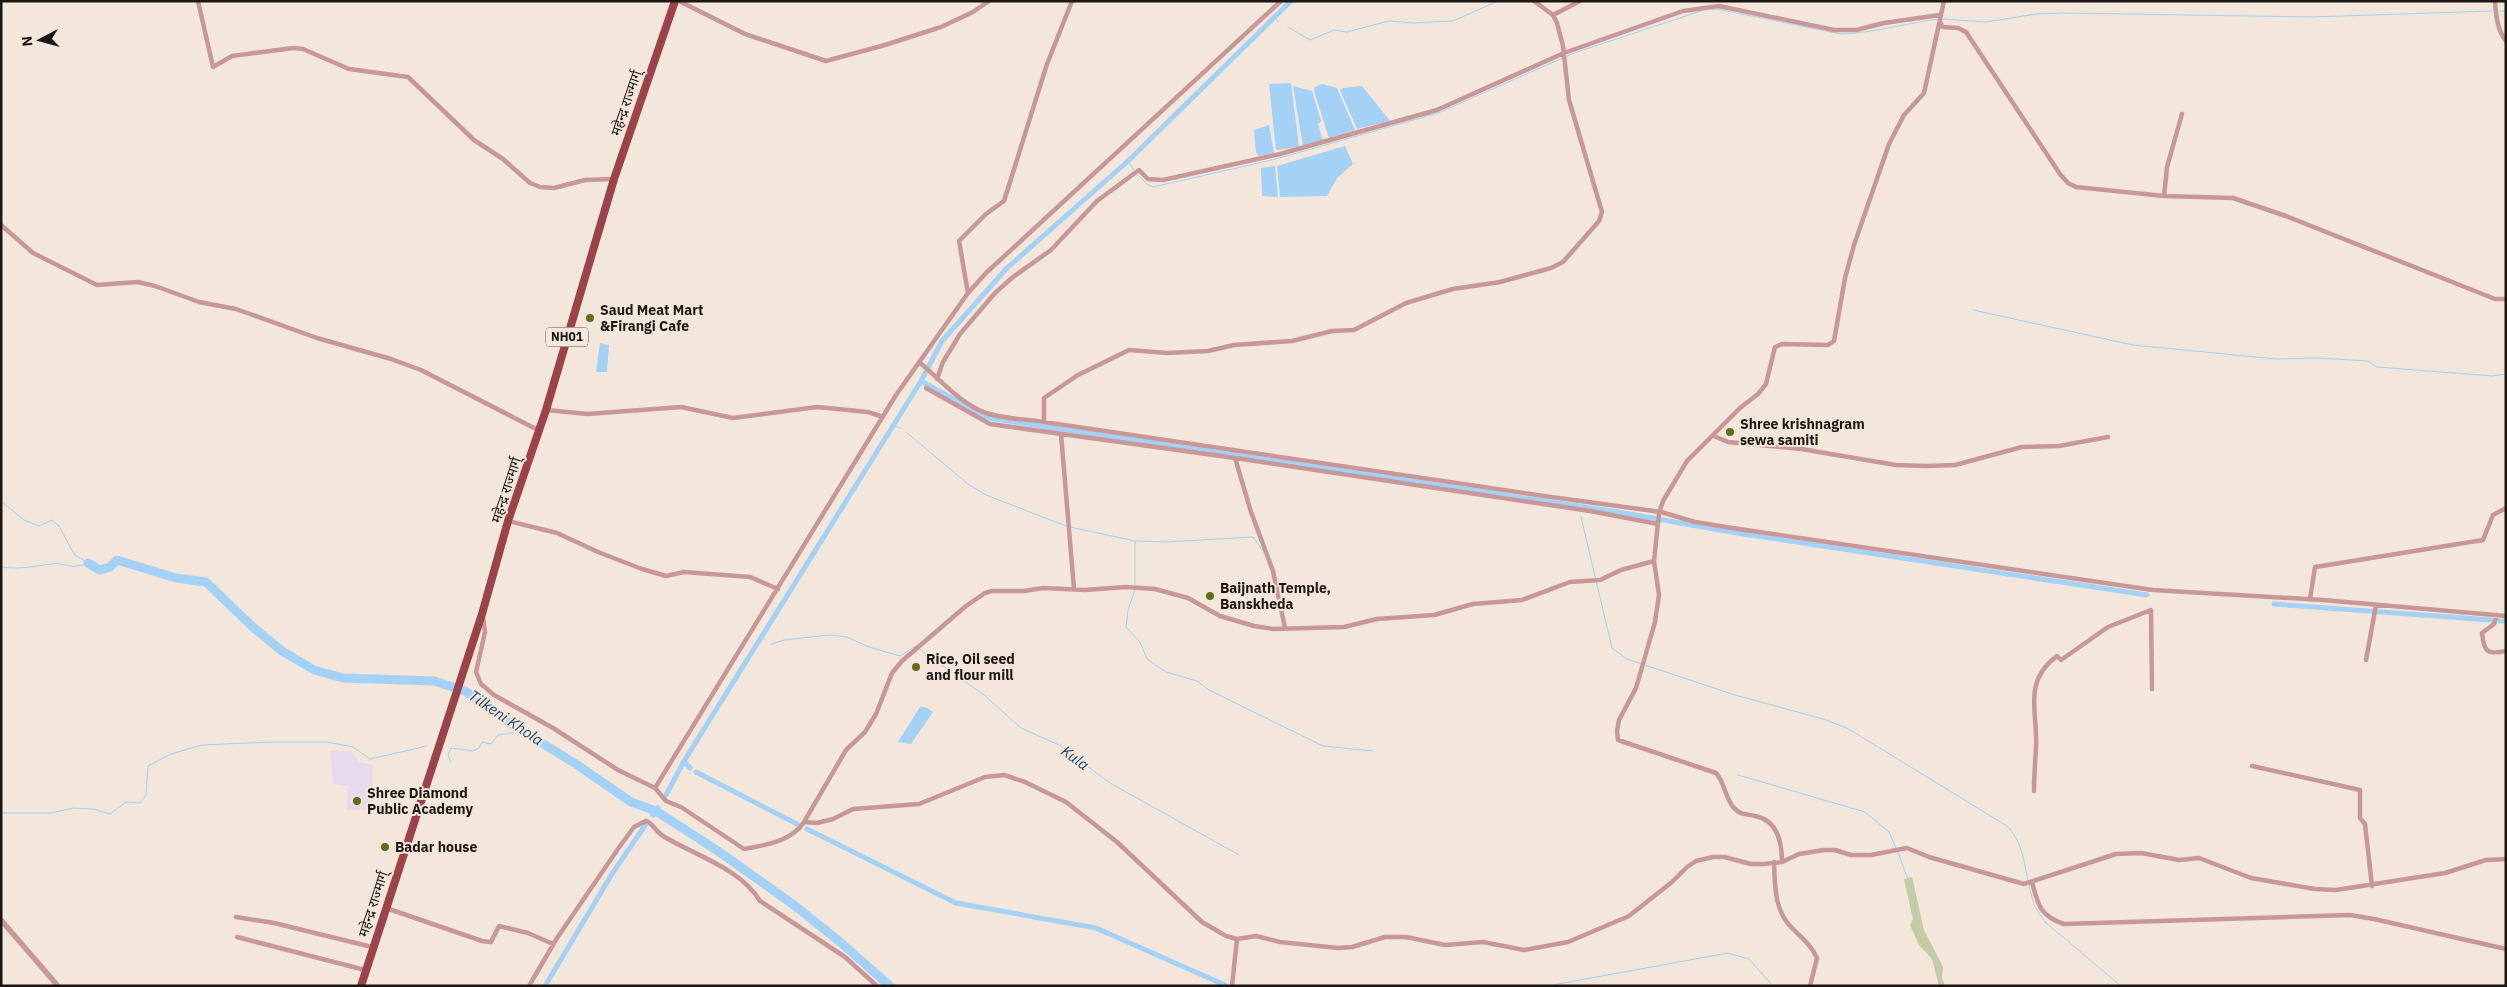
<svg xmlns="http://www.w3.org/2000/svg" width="2507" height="987" viewBox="0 0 2507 987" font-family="'IBM Plex Sans','Noto Sans Devanagari',sans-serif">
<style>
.education{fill:#e8d9ec}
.green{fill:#c8cb9a}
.water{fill:#a4d1f6}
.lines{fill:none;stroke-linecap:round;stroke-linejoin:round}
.stream{stroke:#a4d1f6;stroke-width:1}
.canal{stroke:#a4d1f6;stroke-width:5}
.river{stroke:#a4d1f6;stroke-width:9}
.minor{stroke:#c89797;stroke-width:4.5}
.tertiary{stroke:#c89797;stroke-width:5.5}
.trunk{stroke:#9c4248;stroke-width:8}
.poi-dot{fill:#626f19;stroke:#f3e6db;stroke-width:2}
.labels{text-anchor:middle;stroke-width:4;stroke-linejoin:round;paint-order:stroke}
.shield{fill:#f3e6db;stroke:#5c554f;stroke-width:1}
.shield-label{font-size:12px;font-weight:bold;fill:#1c1713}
.street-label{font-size:14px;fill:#1c1713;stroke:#f3e6db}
.poi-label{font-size:14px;font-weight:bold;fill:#1c1713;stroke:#f3e6db;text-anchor:start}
.water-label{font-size:15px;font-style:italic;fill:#15486c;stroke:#f3e6db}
</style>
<rect width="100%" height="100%" fill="#f3e6db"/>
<path class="education" d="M330,751h20l9,11 14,3v45h-26v-24l-14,-2z"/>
<path class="green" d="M1912,877l12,53 19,37 -1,11 3,8h-6l-7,-27 -13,-14 -9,-20 3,-6 -9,-40z"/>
<path class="water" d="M1291,83l8,64 -23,3 -7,-66z
M1322,84l15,4 18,42 -26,8 -15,-47 1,-4z
M1293,86l19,5 9,30 -3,3 5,16 -20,6z
M1362,86l28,35 -33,8 -17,-39 3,-2z
M1269,125l5,28 -15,3 -3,-3 -2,-23z
M1345,146l8,18 -16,14 -10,18 -47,1 -3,-31z
M1275,166l3,31 -16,-1 -1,-28z
M600,343l9,2 -2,27h-11z
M920,707h5l8,5 -22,32 -13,-2z"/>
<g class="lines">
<path class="stream" d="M1709,9h8l124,25c33,-1 65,-11 98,-15
M2500,11h6
M1275,17l3,5
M1943,19l43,3 50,-8 28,-1 248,4 180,-6
M1288,27l22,13 24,-10 13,2 41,-11 25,2 40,-2 45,-20
M1128,161l6,9
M1138,175l9,9 6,3 119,-27 166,-47 136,-60 127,-42
M1973,310l160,35 143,14 41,-1 51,3 9,6 115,9 14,-2
M893,425l7,3
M906,432l62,52 18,11 80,31
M1,501l23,19 15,6 13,-6 7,6 15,28 14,9
M1581,517l31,131 15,11 108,36 88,24 24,9 160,98c15,15 17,35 21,55
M1070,527l65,14 31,1 87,-5 10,14
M1135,542v43
M1,567c18,3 33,-1 51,-3 14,-2 16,6 34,0
M1135,590l-7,20 -2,17 14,15 7,17 19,13 31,9 12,9 114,56 50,5
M762,636l4,4
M772,644l12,-4 45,-5 18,2 22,10 31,9 16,-10
M919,649l65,46 37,33 38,17 51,38 129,72
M451,762l-3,-7 3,-7 22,3 6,-3 3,-6 9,2 7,-9 25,-4
M1738,775l127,37 24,20 7,16
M1,813h50l22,-5 21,1 16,5 16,-12 14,1 6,-8 2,-29 23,-12 31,-9 69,-3h56l26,5 17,12 57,-13
M1898,852l13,36 9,46 16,29 7,23
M2029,885l5,20 11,17 76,64
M1225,985v1
M1547,986l181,-33 21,6 24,27"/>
<path class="canal" d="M921,381l63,35 10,3 624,93 119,21 410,62
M2274,604l217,16
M2500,621h6
M684,761l6,7
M696,772l101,52
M666,795l18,-34 237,-380 21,-40 65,-73 121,-107 163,-160
M653,815l5,-7
M807,829l149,74 140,25 129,57
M545,986l67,-112 34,-50"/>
<path class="river" d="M88,563l12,7 10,-3 7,-7 59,18 30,4 48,46 28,23 32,19 29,8 91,3 31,10 46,33 65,40 55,38 25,9 62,40 76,54 45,36 51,45"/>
<path class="minor" d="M198,1l15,66 19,-11 61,-8 10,1 46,20 59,8 66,63 29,19 27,24 10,4 14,1 31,-8 29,-1
M679,1l66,33 81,27 59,-16 56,-18 32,-15 16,-11
M2495,1c1,14 2,29 11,40
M1553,15l27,-14
M1941,23l1,4 16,1 8,4 94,142 8,9 8,4 88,9 69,2 53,18 209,83h11
M2164,196l3,-29 15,-53
M1,225l32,28 64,32 41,-3 17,4 44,16 37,7 81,29 74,21 30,11 117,60
M968,293l-9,-52 27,-27 18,-13 43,-137 25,-63
M919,362c21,17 40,41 67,51 18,6 40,6 58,9l500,74 117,16 34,10 44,7 414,61 170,10 183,16
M937,379l6,-17 17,-28 35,-41 18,-16 38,-27 46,-49 42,-31 9,9 15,1 117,-26 157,-44 127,-57 119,-42 36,-5 115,24h22l28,-7 56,-8
M926,388l64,36 245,34 355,53 68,13
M546,410l42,4 93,-7 52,11 84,-11 51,5 15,5
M1044,422v-24l34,-23 51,-25 38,3 41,-2 26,-6 58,-4 40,-10 22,-1 52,-27 47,-14 47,-7 51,-14 12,-6 36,-41 3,-9 -33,-112 -6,-54 -6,-23 -4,-8 -19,-14
M1061,434l13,155
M1714,436l14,6 73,7 95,16 30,1 29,-1 67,-18 37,-1 49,-9
M1235,458l16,54 22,59 12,57
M508,521l49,12 41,19 44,17 24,7 18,-4 66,5 28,12
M2310,599l5,-32 168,-27 10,-25 13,-7
M2497,615l-3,9 -12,9c2,19 5,22 24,18
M483,617l2,15 -9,40 5,12 13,11 59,33 65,42 37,18 11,13 15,6 63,42c21,-4 47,-7 60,-27l13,1 16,-4 20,-10 66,-5 66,-27 19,-2 21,7 41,20 51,40 85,80 24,14 11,3 19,-3 24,6 58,6 14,-1 33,-10h21l39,8 38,-3 41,8 44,-8 61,-26 43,-34 15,-15 9,-6 17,-4h11l27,7h13l18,-2 17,-8 25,-4h11l16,5h20l36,-7 22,9 95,27 92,-30 25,-1 38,7 20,-2 52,20 64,11 21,1 109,-17 41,-13 20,-1
M2366,660l10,-55
M2252,766l108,24v28l5,6 7,62
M655,788l241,-393 72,-102 18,-20 295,-272
M2034,791c0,-14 1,-28 2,-43 2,-36 -14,-66 21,-92l4,4 47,-33 43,-17 1,79
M804,822l42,-72 19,-18 11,-18 16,-41 10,-12 64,-55 19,-13 7,-2h32l19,-3 42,2 41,-3 29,2 33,9 32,18 34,10 19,3 71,-2 33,-8 57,-4 39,-11 49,-4 48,-18 30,-2 21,-10 33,-9
M1774,862c1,24 0,48 18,66 10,10 19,17 25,30l-7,28
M1782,862c0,-20 -5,-42 -27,-46 -8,-2 -15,-1 -21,-8 -9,-10 -9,-25 -18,-35l-98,-33 -1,-9 2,-11 17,-32 19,-66 4,-27 -5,-34 5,-48 4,-12 24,-40 53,-53 18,-14 8,-10 9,-37 7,-3 46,1 6,-4 11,-63 9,-33 35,-101 15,-29 20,-22 20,-92
M2032,882c6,23 8,34 32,42l286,-9 24,4 132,30
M386,908l96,33 9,1 8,-16 29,7 25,11
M236,917l38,6 98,24
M237,937l128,33
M529,986l28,-48 63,-92 14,-19 12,-6c7,2 10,11 17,15 31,19 77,32 97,65l85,56 32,29
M1232,986l5,-47"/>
<path class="tertiary" d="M1,920l57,66"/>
<path class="trunk" d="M361,986l121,-372 26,-93 38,-111 68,-231 61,-178"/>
</g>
<g class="poi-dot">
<circle cx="590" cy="318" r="5"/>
<circle cx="1730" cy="432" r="5"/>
<circle cx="1210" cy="596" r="5"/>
<circle cx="916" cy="667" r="5"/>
<circle cx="357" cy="801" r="5"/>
<circle cx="385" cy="847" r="5"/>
</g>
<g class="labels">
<rect class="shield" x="546" y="327.5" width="42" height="19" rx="4"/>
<g class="shield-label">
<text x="567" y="341">NH01</text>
</g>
<g class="street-label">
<text transform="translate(626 103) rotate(-71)" y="5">महेन्द्र राज्मार्ग्</text>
<text transform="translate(506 490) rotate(-72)" y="5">महेन्द्र राज्मार्ग्</text>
<text transform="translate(373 904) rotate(-72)" y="5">महेन्द्र राज्मार्ग्</text>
</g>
<g class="poi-label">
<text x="600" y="315">Saud Meat Mart<tspan x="600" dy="16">&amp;Firangi Cafe</tspan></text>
<text x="1740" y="429">Shree krishnagram<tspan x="1740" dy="16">sewa samiti</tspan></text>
<text x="1220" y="593">Baijnath Temple,<tspan x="1220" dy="16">Banskheda</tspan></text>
<text x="926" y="664">Rice, Oil seed<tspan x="926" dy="16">and flour mill</tspan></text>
<text x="367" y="798">Shree Diamond<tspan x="367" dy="16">Public Academy</tspan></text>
<text x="395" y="852">Badar house</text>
</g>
<g class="water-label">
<text transform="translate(506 718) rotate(34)" y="5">Tilkeni Khola</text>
<text transform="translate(1075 758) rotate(36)" y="5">Kula</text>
</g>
</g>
<rect width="2507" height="987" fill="none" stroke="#1c1713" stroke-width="5"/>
<g transform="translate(40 40) rotate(264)" stroke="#f3e6db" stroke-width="4" paint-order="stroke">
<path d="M0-4L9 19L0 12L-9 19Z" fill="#1c1713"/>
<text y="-8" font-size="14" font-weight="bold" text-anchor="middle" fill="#1c1713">N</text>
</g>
</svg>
